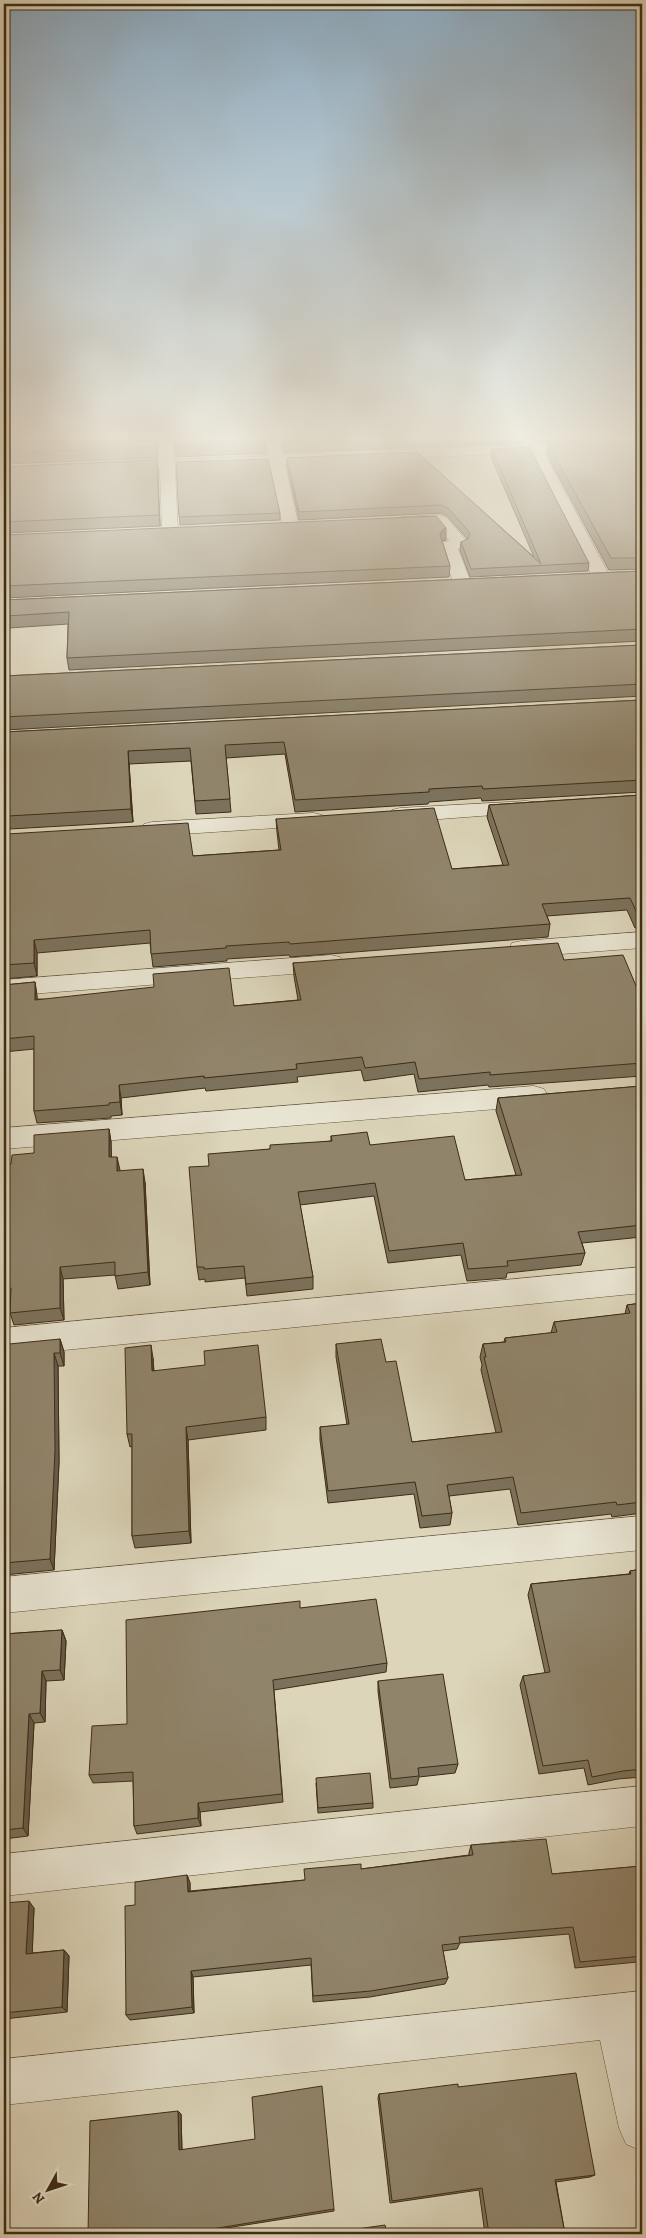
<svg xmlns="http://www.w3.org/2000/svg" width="646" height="2238" viewBox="0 0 646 2238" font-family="Alegreya,serif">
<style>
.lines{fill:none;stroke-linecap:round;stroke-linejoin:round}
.minor-casing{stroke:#65563f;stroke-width:1}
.minor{fill:#e8e4d2;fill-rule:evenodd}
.wall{fill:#7c725c;stroke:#3d2c16}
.shaded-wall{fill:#655c4b;stroke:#3d2c16}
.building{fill:#90846b;stroke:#3d2c16}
</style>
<rect width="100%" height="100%" fill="#dcd5ba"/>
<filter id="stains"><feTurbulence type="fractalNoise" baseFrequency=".004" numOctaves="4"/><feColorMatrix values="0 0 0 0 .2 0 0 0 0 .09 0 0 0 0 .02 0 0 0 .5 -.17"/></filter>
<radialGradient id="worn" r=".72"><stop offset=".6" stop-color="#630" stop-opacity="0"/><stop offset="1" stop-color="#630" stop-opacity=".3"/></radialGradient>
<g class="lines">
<defs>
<path id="minor" d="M159,441h14l1,19 94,-4 -2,-13 1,-2h12l4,14 41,-1 5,1 2,3 -2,3 -5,1 -39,2 14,63 -2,3h-12l-2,-3 -13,-62 -95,4 3,63 -2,3h-12l-2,-3 -2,-62 -41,2 -5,-2 -3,-3 3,-3 5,-2 40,-1z
M523,441h14l2,3 103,-3v7l-98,5 67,125 -3,4h-12l-3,-4 -64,-125 -148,6 -5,-1 -2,-3 2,-3 5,-1 143,-6z
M440,515l6,2 22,26 -2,4 -8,2 14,36 -3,4h-12l-3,-4 -13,-39 2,-4 6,-1 -13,-16h-40l-2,-3 2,-3 6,-2z
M526,801l8,1 3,5 -3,5 -134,10 -8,-2 -3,-5 3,-5 8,-2z
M314,813l8,2 3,5 -3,5 -170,11 -8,-2 -3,-5 3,-5 8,-2z
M642,932v16l-121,9 -9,-2 -3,-6 3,-6 9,-2z
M331,955l9,2 3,6 -3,6 -9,2 -327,25v-16z
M534,1086l10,3 4,7 -4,7 -10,3 -530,43v-21z
M642,1267v26l-638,63v-28z
M642,1516v34l-638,63v-36z
M642,1786v40l-638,70v-42z
M642,1991v160l-16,-7 -7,-16 -19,-88 -596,65v-46z"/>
</defs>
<use href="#minor" class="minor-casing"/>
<use href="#minor" class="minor"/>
</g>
<path class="wall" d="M4,441h153v17l-153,6v1z
M174,441h92v12l-90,4z
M281,441h241v2l-238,10z
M539,441h43l-42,1z
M548,444l94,8v117l-33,1 -62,-115z
M492,449l97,114 -1,8 -118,6 -10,-27 1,-8 7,-2 -21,-24 -6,-3 -142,7 -12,-54v-8l130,-6 117,105 -43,-100z
M157,460l3,66 -156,7v1v-67z
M176,462l104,51v7l-100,5z
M4,535l442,5 -4,1 8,25 -1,11 -445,21v1z
M642,571v70l-573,29 -2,-12 1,-34 -59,4 -3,45 -2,1v-74z
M642,645v51l-638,34v-54z
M642,700v92l-160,9 -1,-3 -52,4 -1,2 -133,8 -10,-58 -59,4 5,54 -35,2 -5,-53 -62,3 4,58 -123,7 -2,-13v-11h-4v-73z
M642,795v132l-7,1 -8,-18 -80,6 3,8 -2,13 -258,20 -1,-2 -62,4v2l-74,6 -3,-24 -113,10v23l-33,3v-134l189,11 86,-6 -2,-18 -1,-13 176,50 51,-4 -16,-48 2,-12z
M564,960l78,40v76l-153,11 -1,-2 -70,7 -4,-18 -50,7 -3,-11 -64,7 1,5 -92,9 -1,-3 -84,10 1,17 -11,1v2l-74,5 -3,-12v-62l-30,3v-67l31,-3 2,17 197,7 64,-6 -4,-24 -1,-13z
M642,1086v151l-60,6 3,10 -4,12 -74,8 -1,5 -39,3 -6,-26 -73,8 -14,-67 -74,9 13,72v12l-66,7 -2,-18 -40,4v-3l-6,1 -2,-13 12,-101 61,-17 61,-8v-5l39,9 95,35 51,-5 -20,-64 2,-13z
M109,1129l2,13v15l9,14 25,11 5,103 -32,4 -3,-14 -52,4 1,41 -50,5 -4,-12 1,-13 -7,1v-137h7l23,-11z
M642,1303v210l-30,4 -1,-3 -93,11 -8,-36 -61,7 3,17 -2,12 -30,3 -6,-34 -86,9 -8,-63v-13l27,-2 -11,-68v-13l50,18 26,80 84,-9 -15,-63 1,-5 -2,-8 3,-13 21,-2 1,-4 46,-5 3,-11 71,-8 2,-9z
M60,1339l4,13v14h-6l1,96 -5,108 -50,5v-222h5z
M153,1358l1,13 112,46v13l-78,10 3,103 -56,5 -3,-12v-90l-2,1 -3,-13z
M642,1569v208l-24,2 -30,6 -4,-17 -45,6 -19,-89 3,-9 22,-3 -17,-78 3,-11 98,-10 1,-3z
M300,1608l87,55 -1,9 -112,18 9,112 -83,10 1,14 -64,8 -3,-8 -1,-45 -40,2 -4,-8 38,-51z
M62,1630l4,11 -2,39 -18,1 -1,41 -11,1 -6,113 -24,3v-205z
M378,1681l80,83 -3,9 -36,4 -2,8 -27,3 -12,-97z
M316,1783l57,20v5l-55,5z
M471,1845l81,29 90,-8v91l-4,5 -63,6 -6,-34 -109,9 -3,6 -14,2 5,27 -3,6 -75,13 -57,5 -2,-37 -118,12 1,36 -64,7 -4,-5 9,-110 52,-30 3,8v8l115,-11 56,-11 108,-14v-2z
M4,1903l30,5 -2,45 32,-3 5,6 -2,56 -63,7z
M458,2087l137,88 -5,2 -34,5 9,52h-80l-6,-44 -89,13 -12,-105 1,-4z
M181,2114l1,36 152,59v2l-120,19v4l-124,-113z"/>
<path class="shaded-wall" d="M156,441h1v17l-1,-11z
M157,460l1,11 2,55 -1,-11z
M446,528v12l-5,1 -1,-6 2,-5z
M7,616l2,12 -3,45 -2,1v-16z
M128,751l1,13 4,58 -2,-13z
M34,940l3,13v23l-3,-13z
M35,982l2,13 1,18 -3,-13z
M119,1085l2,13 1,17 -2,-13z
M109,1129l2,13 1,28 -3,-13z
M117,1157l3,13v14l-3,-13z
M143,1169l2,13 5,103 -2,-13z
M60,1267l3,12 1,41 -4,-12z
M60,1339l4,13v14l-4,-13z
M151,1345l2,13 1,26 -2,-13z
M54,1353l4,13 1,96 -5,108 -4,-11z
M186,1427l2,13 3,103 -2,-12z
M62,1630l4,11 -2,39 -4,-10z
M42,1671l4,10 -1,41 -5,-9z
M29,1714l5,9 -6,113 -5,-8z
M198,1803l2,9 1,14 -3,-8z
M187,1875l3,8v16l-2,-7z
M29,1901l5,7 -2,52 -6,-6z
M64,1950l5,6 -2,56 -5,-5z
M191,1971l2,6 1,36 -2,-6z
M178,2111l3,3 1,39 -3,-3z
M212,2229l2,1v4h-2z"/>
<path class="building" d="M4,441h152v6l-152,6z
M174,441h91v1l-90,4z
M284,441h34l-34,1z
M608,441h25l9,11v106h-31l-63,-114z
M529,447l60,116 -118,6 -10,-27 7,-3 2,-6 -22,-25 -7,-3 -142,7 -12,-54 130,-6 124,112 -49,-115z
M268,459l12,54 -101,4 -3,-55z
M157,460l2,55 -155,7v-55z
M436,516l10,12 -4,2 -2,5 10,31 -446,20v-51z
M642,571v58l-575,29 2,-46 -62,4 -3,42v-58z
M642,645v39l-638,33v-41z
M642,700v80l-159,9 -1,-3 -53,3v3l-134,8 -11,-58 -59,3 5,54 -35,2 -5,-53 -62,3 3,58 -123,7 1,-24h-5v-60z
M642,795v120h-4l-8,-17 -88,6 8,20 -260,20 -1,-2 -63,4v2l-75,6 -1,-24 -116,10v23l-30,2v-120l2,-1 1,-10 181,-11 5,33 88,-6 -5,-31 158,-11 18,61 57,-4 -20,-60z
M558,943l6,17 59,-5 19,45v63l-152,12v-3l-71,7 -4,-17 -50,6 -3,-11 -66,7 1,5 -93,9v-2l-85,9 1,17 -11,1v2l-75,6v-75l-30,3v-54l31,-3v18l119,-13 -1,-13 76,-6 5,38 67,-6 -8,-37z
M642,1086v139l-64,7 7,21 -78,8 1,5 -40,3 -5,-26 -74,8 -14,-68 -77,9 15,85 -67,7 -2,-18 -40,3v-2h-7l-8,-100 20,-1 -1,-12 62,-5v-4l62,-4 -1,-5 36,-4 3,13 84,-9 11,44 57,-5 -24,-77z
M109,1129v28h8v14l26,-2 5,103 -33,4v-14l-55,5v41l-50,5 1,-25h-7v-124h7l1,-9 22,-2v-18z
M642,1303v199l-25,3 -1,-3 -95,11 -8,-36 -66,8 5,28 -30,3 -7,-34 -87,9 -8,-64 29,-3 -13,-80 45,-5 5,23 10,-1 16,81 90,-10 -18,-75h2l-3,-13 23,-2 -1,-4 52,-6 -3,-10 76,-9 -3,-8z
M60,1339v14h-6l1,97 -5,109 -46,4v-210h5v-9z
M151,1345l1,26 53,-6 -1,-14 54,-6 8,72 -80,10 3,104 -57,5v-102h-5l-2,-86z
M642,1569v200l-19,2 -31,6 -4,-17 -45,6 -20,-90 27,-4 -19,-88 100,-10 -1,-3z
M376,1599l11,64 -114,17 9,114 -84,9v15l-64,8 -1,-54 -44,3 3,-49 35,-2 -1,-104 174,-19v7z
M62,1630l-2,40 -18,1 -2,42 -11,1 -6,114 -19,2v-196z
M443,1674l15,90 -40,4 1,8 -28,3 -13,-98z
M370,1773l3,30 -55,5 -2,-30z
M546,1839l6,35 90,-8v90l-62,6 -7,-35 -114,10 1,6 -18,2 6,33 -77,13 -58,5 -2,-38 -120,13 1,36 -66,8 -1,-109 10,-1v-23l52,-7 1,17 117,-12 -1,-11 57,-5v5l112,-14 -2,-10z
M29,1901l-3,53 38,-4 -2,57 -58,6v-110z
M576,2073l19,102 -40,5 10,54h-76l-7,-46 -90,13 -13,-107 79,-10v3z
M322,2086l12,123 -122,20v5h-124l2,-113 88,-10 1,39 76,-11 -3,-42z
M385,2225l2,9h-43l-1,-3z"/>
<linearGradient id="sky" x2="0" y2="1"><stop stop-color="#8daabf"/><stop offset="0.58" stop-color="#efece0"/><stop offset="1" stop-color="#efece0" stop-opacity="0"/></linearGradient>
<rect width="646" height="754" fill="url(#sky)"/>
<rect width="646" height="2238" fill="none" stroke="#dcd5ba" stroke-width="20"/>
<rect x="5" y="5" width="636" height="2228" fill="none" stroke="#3d2c16" stroke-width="2.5"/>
<rect x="10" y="10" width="626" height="2218" fill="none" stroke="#3d2c16"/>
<g transform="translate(48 2190) rotate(230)" stroke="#e8e4d2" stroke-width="4" paint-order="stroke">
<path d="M0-4L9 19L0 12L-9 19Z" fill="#3d2c16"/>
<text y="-8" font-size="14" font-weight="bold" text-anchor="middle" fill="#3d2c16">N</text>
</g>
<rect width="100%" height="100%" filter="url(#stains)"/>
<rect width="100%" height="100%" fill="url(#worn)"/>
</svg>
